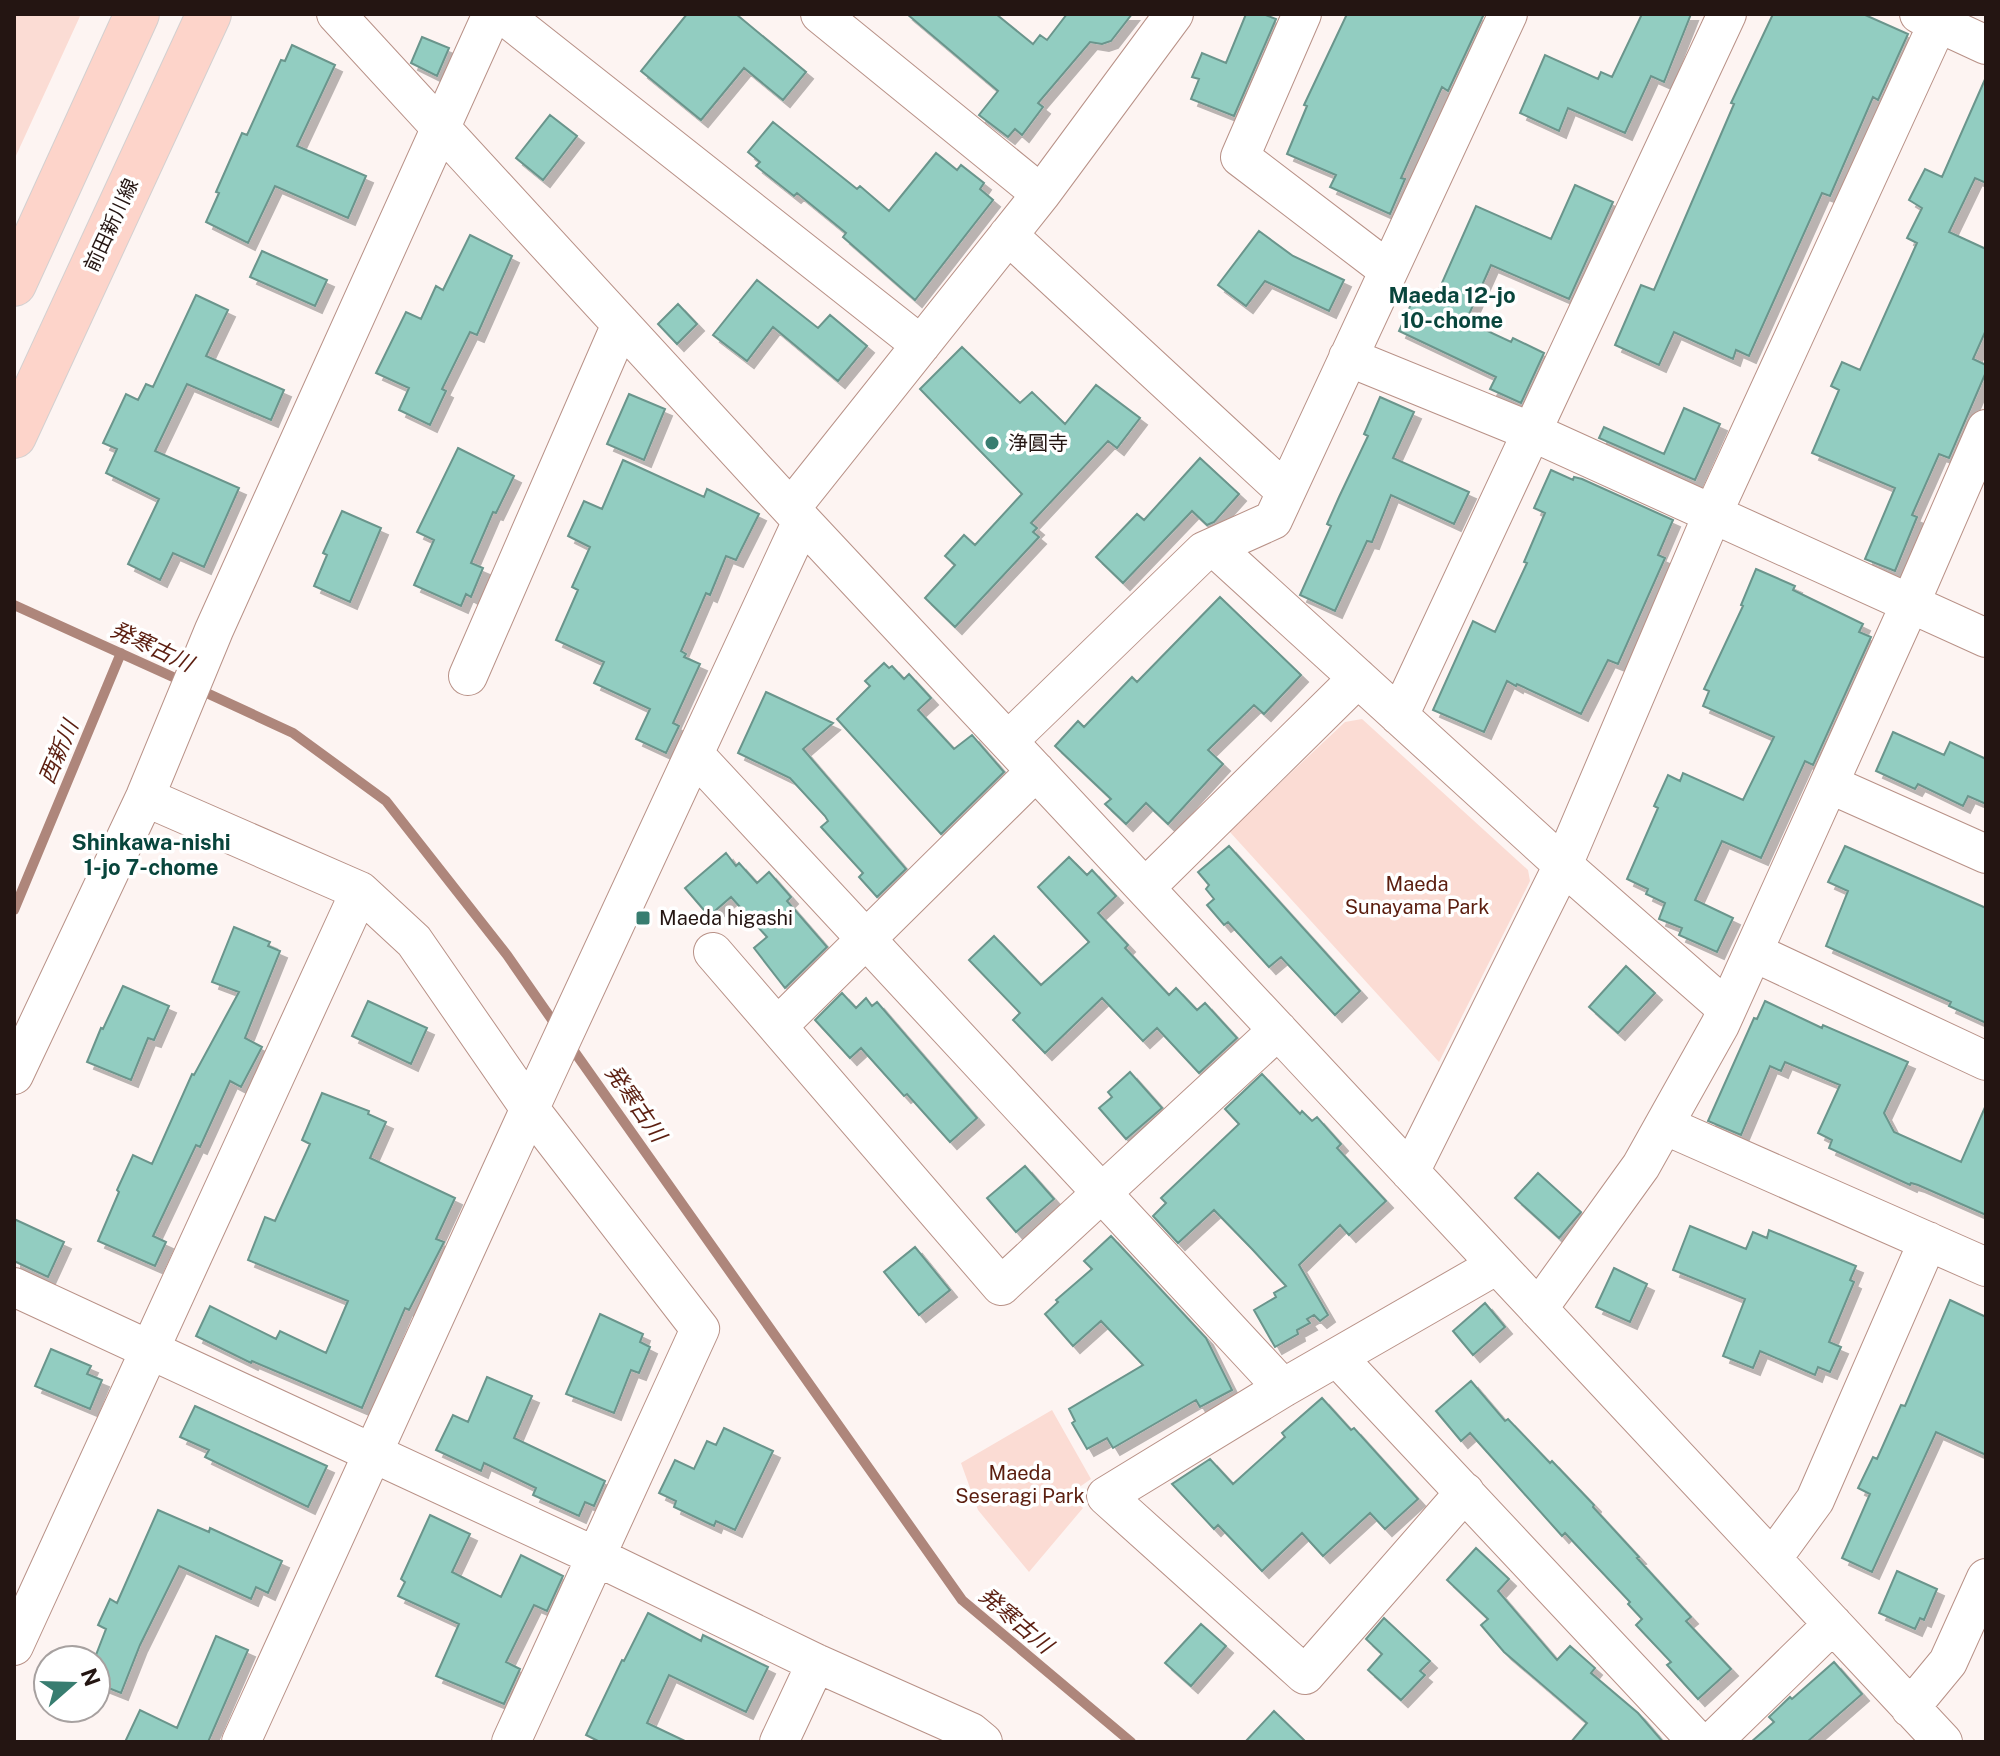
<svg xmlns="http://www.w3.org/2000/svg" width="2000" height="1756" viewBox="0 0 2000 1756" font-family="'Public Sans','Noto Sans JP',sans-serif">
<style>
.green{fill:#fbdcd4}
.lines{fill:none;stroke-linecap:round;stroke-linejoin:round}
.stream{stroke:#ae867b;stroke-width:10}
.building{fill:#92cdc1;stroke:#6a958c;stroke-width:2;filter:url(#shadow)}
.street-casing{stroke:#b89187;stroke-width:40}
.primary-casing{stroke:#d3d0d0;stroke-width:46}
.street{stroke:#fff;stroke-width:38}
.primary{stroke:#fdd4ca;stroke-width:44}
.poi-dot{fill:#387d70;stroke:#fff;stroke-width:3}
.labels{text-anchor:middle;stroke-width:7;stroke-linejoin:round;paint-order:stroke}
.street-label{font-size:20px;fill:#241512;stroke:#fff}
.poi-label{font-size:20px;fill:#241512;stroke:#fff;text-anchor:start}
.park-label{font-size:20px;fill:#5b1e0f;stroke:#fff}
.neighbourhood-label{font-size:22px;font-weight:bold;fill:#08453c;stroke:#fff}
.water-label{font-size:22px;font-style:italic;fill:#5b1e10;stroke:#fff}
</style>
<defs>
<filter id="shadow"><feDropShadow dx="7" dy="7" stdDeviation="0" flood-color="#0004"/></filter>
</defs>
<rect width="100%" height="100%" fill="#fdf4f2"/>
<path class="green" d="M14,14h67l-67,146z
M1362,719l166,151 2,11 -91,181 -210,-231 116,-109z
M1052,1410l39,69 -23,16 15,13 -54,64 -51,-62 -17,-47z"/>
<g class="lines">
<path class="stream" d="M14,605l170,77
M198,689l95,44 93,68 121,154 50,72
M14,910l107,-257
M569,1044l393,556 169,142"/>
</g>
<path class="building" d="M687,14h49l70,58 -23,28 -39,-32 -43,52 -60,-49z
M907,14h89l37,30 7,-9 7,5 20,-26h65l-21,27 -9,3 -12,-2 -52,61 5,4 -21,28 -7,-6 -7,8 -29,-22 19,-24z
M1246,14h17l13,5 -42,97 -43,-17 8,-20 -7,-2 10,-24 24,10z
M1347,14h137l-36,77 -6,-4 -41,91 4,1 -15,35 -60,-27 6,-12 -49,-21 20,-48 -3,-1z
M1642,14h49l-27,68 -13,-6 -26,57 -57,-25 -9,23 -39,-18 25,-58 53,24 3,-7 11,5z
M1773,14h90l45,20 -30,66 -5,-3 -43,99 -8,-3 -73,163 -13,-6 -3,9 -59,-27 -15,33 -44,-20 26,-60 13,5 80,-186 -3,-1z
M422,37l27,11 -12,28 -26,-13z
M292,45l43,20 -38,81 69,30 -18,42 -73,-32 -27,57 -42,-21 13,-29 -3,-1 26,-59 5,2 34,-75 4,1z
M1986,77v106l-11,-5 -26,54 37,17v81l-13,29 13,6v7l-37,86 -10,-4 -27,61 5,2 -22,54 -30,-12 30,-71 -83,-35 27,-63 -8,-4 11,-24 18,8 57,-127 -10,-5 15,-30 -13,-8 16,-31 17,8z
M550,115l27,21 -34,44 -27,-22z
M773,122l84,67 3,-3 29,25 47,-58 21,17 4,-5 23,18 -4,6 13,11 -78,100 -72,-63 3,-4 -49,-40 -3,3 -38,-30 4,-4 -12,-10z
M1575,185l38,17 -44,97 -78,-34 -25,56 45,21 2,-4 31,15 -23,50 -31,-14 6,-12 -97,-46 17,-38 18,8 42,-95 75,33z
M1259,231l34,25 51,24 -15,31 -64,-30 -19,25 -28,-21z
M470,235l42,21 -35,79 -7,-3 -28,57 4,2 -16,34 -31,-15 10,-22 -33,-15 30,-61 15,7 15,-33 7,4z
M262,251l65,29 -12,26 -65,-29z
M757,280l61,48 12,-13 37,31 -29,35 -65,-54 -26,34 -34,-26z
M196,295l32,15 -22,46 78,34 -13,30 -84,-36 -32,67 84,37 -35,79 -31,-14 -13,27 -32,-16 31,-65 -53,-26 11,-24 -14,-6 23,-49 12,6 8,-16 7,3z
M678,304l19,20 -20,20 -19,-20z
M962,347l58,56 12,-11 33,32 31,-39 44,33 -23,30 -9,-7 -77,82 6,5 -4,4 6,5 -84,90 -30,-29 30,-33 -10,-9 19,-21 11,10 47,-51 -102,-105z
M629,394l36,15 -21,51 -37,-16z
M1380,397l34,15 -21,46 76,34 -15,32 -63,-29 -19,47 -5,-1 -32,70 -35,-16 31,-69 -4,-2 12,-27 29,-61 -4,-2z
M1684,408l36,16 -25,56 -96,-42 5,-11 60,27z
M458,448l56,28 -18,37 -3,-1 -22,51 12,5 -12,29 -5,-3 -5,12 -47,-21 20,-45 -17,-8z
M1200,458l39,36 -25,28 -7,3 -15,-14 -69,72 -27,-26 41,-43 7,6z
M623,460l81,37 3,-8 52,25 -23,46 -10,-4 -16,39 -4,-2 -25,58 5,3 -2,3 16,7 -27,59 6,3 -13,27 -30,-14 14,-30 -56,-26 10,-21 -48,-22 22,-50 -6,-3 18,-40 -22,-11 16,-35 18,8z
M1551,470l22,10 1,-3 8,2 91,41 -15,35 7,3 -47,106 -10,-4 -27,54 -64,-30 -1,2 -9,-5 -23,51 -51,-22 40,-89 22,11 32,-69 -3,-1 21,-49 -11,-5z
M342,511l39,17 -31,74 -36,-16 13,-31 -4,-2z
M1756,569l39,17 -2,4 70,34 -4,8 12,5 -58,128 -8,-4 -44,97 -39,-17 -27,59 38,18 -16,34 -38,-17 3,-7 -23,-9 6,-16 -19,-9 2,-5 -21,-10 31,-71 -4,-2 14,-31 12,6 3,-8 60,27 31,-63 -71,-31 6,-15 -5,-2 39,-83 -2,-1z
M1220,597l81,78 -37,39 -10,-9 -46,45 15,14 -55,60 -22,-21 -20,21 -21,-20 6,-5 -56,-53 23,-25 6,6 48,-50 5,5z
M884,663l5,5 3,-2 12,13 5,-5 22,24 -13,12 36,39 18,-14 32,37 -63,62 -104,-115 33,-33 -5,-5z
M766,692l67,31 -30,26 103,120 -29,28 -18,-20 4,-4 -42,-46 7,-6 -3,-5 -35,-38 -52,-25z
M1893,732l51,23 6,-13 36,17v45l-18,-8 -5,10 -45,-22 -3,5 -39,-18z
M1229,846l131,145 -25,24 -54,-58 -12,10 -41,-45 -4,3 -17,-20 7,-6 -8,-10 3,-4 -11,-13z
M1845,846l141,62v115l-37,-17 2,-4 -125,-56 22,-55 -20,-9z
M726,853l10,13 3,-3 18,20 12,-11 22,25 -4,4 40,46 -42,41 -31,-40 13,-11 -36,-40 -22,19 -24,-28z
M1069,857l18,18 5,-5 24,26 -18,17 30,32 -3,3 44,47 7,-7 21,22 8,-7 32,35 -38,35 -42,-45 -14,13 -41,-43 -57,55 -32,-33 7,-7 -51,-53 25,-24 47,49 48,-43 -51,-55z
M234,927l36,15 -2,4 12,5 -35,87 17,9 -21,40 -11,-6 -30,66 -4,-2 -43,91 13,6 -11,24 -57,-25 21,-49 -2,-2 16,-35 19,9 40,-90 2,1 45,-83 -27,-10z
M1626,966l29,27 -37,40 -29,-26z
M123,986l46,20 -15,34 -6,-2 -17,42 -44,-18 14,-34 2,1z
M842,993l14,15 10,-10 6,8 5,-4 100,116 -27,24 -43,-48 -3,2 -43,-48 -11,10 -35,-38z
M368,1001l59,27 -16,36 -59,-28z
M1765,1001l57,27 1,-3 85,37 -24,51 10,19 67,30 25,-57v110l-68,-30 -7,-2 -1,2 -81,-37 3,-8 -14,-7 22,-48 -55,-23 -4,9 -11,-5 -29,69 -33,-14 46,-103 3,1z
M1130,1072l32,36 -36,31 -27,-31 13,-11 -4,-5z
M1262,1074l38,40 2,-3 10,10 5,-4 24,27 -4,4 49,53 -37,34 -9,-10 -41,40 29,50 -8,6 -6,-6 -7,4 3,4 -13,7 1,4 -23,13 -21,-37 22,-13 -2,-4 12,-7 -34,-37 -38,-39 -36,33 -25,-27 13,-13 -5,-5 78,-74 -14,-15z
M322,1093l47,18 -1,3 18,8 -16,36 85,40 -19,41 8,3 -35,68 -4,-2 -43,100 -110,-47 -1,2 -55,-27 14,-30 66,33 4,-8 46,22 22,-52 -100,-41 17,-43 10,4 35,-77 -8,-4z
M1025,1166l29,33 -38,33 -29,-34z
M1538,1173l43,39 -22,26 -44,-40z
M14,1219l50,23 -16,35 -34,-16z
M1690,1226l56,23 7,-17 14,6 2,-8 87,36 -6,14 4,2 -25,60 12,5 -11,25 -12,-5 -3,8 -55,-24 -7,17 -30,-12 22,-57 -72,-29z
M1111,1236l95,102 26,52 -32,17 -4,-7 -83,48 -6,-10 -20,11 -15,-26 3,-2 -6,-12 74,-44 -42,-44 -28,25 -28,-32 13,-12 -2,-2 36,-31 -8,-8z
M915,1247l35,43 -31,25 -35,-43z
M1614,1268l33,16 -17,38 -34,-15z
M1950,1300l36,17v138l-50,-23 -64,140 -30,-14 28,-64 -12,-6 15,-31 4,2 24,-54 4,1z
M1485,1303l20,24 -32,28 -20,-24z
M600,1314l43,20 -3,8 10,5 -11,26 -8,-3 -17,43 -48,-19z
M51,1349l40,17 -4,8 15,6 -12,29 -55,-23z
M487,1377l45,19 -18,42 91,43 -11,25 -9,-4 -6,14 -46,-21 3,-7 -52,-25 -3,8 -45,-21 17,-35 15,7z
M1471,1381l34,40 3,-2 42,44 2,-2 42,44 -1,2 46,50 -2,1 54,59 -5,4 45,48 -33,30 -31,-34 4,-3 -35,-37 6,-6 -14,-15 2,-2 -65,-69 -3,3 -92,-103 -9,8 -25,-30z
M1322,1398l29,32 3,-2 64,71 -33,30 -15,-16 -47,43 -21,-23 -40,38 -44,-46 -4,4 -42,-45 38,-25 23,25 52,-47 -3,-4z
M195,1406l132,60 -19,41 -103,-50 4,-7 -29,-13z
M724,1428l49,23 -38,79 -19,-9 -2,5 -40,-19 2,-6 -17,-8 16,-33 19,9 13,-28 9,4z
M158,1510l51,22 1,-4 72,33 -14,32 -12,-6 -5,12 -72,-33 -39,79 -19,48 -25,-10v-28l10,-26 -8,-4 12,-26 7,4z
M430,1515l40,19 -18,38 49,25 20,-42 42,21 -16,35 -13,-6 -28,57 14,7 -16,35 -68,-28 23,-52 -61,-28 7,-14 -4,-3z
M1476,1548l33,31 -11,12 59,69 13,-14 25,22 -4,5 47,40 25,29h-92l16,-19 -83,-71 -23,-27 7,-6 -41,-39z
M1897,1571l40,18 -13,31 -4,-2 -5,11 -36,-16z
M648,1613l53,28 2,-6 65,32 -22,45 -77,-37 -22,48 40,19h-87l-14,-7 36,-75 2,1z
M1384,1618l46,43 -10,10 5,4 -24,25 -33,-30 14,-16 -16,-15z
M1201,1624l25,22 -35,40 -26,-23z
M216,1636l32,14 -40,92h-83l15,-32 37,18z
M1834,1662l28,32 -55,48h-56l23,-20 -5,-5 21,-20 2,2z
M1274,1711l32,31h-61z"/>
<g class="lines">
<defs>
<path id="street" d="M336,14l466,507 1141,1221
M502,14l419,331
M820,14l221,180
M1302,14l-62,143 148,113
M1919,14l67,31
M1008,235l278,257
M1348,357l184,75 454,206
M791,508l250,-314 133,-180
M1214,547l349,318 164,144
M468,676l153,-352
M1399,716l328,-702
M1008,741l196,-190 69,-31 235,-506
M695,755l588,633
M1829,784l157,70
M145,797l215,94 54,50 116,168 170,220 -189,413
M1145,888l213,-210
M713,952l288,334 277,-256
M1753,952l233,109
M778,1026l258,-255
M14,1075l131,-278 69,-167 278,-616
M1664,1125l322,142
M1410,1172l153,-307 150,-352 229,-499
M14,1287l583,270 219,106 155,69 12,10
M1538,1309l103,-143 79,-141 190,-421 76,-175
M1337,1357l361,385
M1465,1492l-160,183 -199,-179 177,-108 214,-123
M1772,1559l43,-59 113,-259
M14,1646l346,-755
M1910,1708l38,-46 38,-84
M241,1742l300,-658 261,-563
M779,1742l37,-79
M1712,1742l121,-118"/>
<path id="primary" d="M14,284l123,-270
M14,436l195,-422"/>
</defs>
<use href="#street" class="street-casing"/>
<use href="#primary" class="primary-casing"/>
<use href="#street" class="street"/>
<use href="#primary" class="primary"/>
</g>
<g class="poi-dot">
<circle cx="992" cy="443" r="8"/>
<rect x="635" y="910" width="16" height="16" rx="4"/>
</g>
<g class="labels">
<g class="street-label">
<text transform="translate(111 225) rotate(-65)" y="7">前田新川線</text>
</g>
<g class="poi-label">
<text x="1008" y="450">浄圓寺</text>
<text x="659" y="925">Maeda higashi</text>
</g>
<g class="park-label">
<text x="1417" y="891">Maeda<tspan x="1417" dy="23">Sunayama Park</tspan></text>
<text x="1020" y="1480">Maeda<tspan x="1020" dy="23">Seseragi Park</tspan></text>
</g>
<g class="neighbourhood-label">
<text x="1452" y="303">Maeda 12-jo<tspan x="1452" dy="25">10-chome</tspan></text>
<text x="151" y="850">Shinkawa-nishi<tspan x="151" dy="25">1-jo 7-chome</tspan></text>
</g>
<g class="water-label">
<text transform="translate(152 646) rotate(25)" y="8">発寒古川</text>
<text transform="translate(58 752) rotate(-67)" y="8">西新川</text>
<text transform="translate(636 1103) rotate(55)" y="8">発寒古川</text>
<text transform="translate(1016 1620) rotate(40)" y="8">発寒古川</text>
</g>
</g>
<rect width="2000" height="1756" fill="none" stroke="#241512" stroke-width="32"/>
<g transform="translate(72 1684) rotate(70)"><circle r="38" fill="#ffffff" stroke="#a7a1a0" stroke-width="2"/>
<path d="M0-6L14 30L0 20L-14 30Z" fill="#387d70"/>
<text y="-12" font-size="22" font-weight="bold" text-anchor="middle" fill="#241512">N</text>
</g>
</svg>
